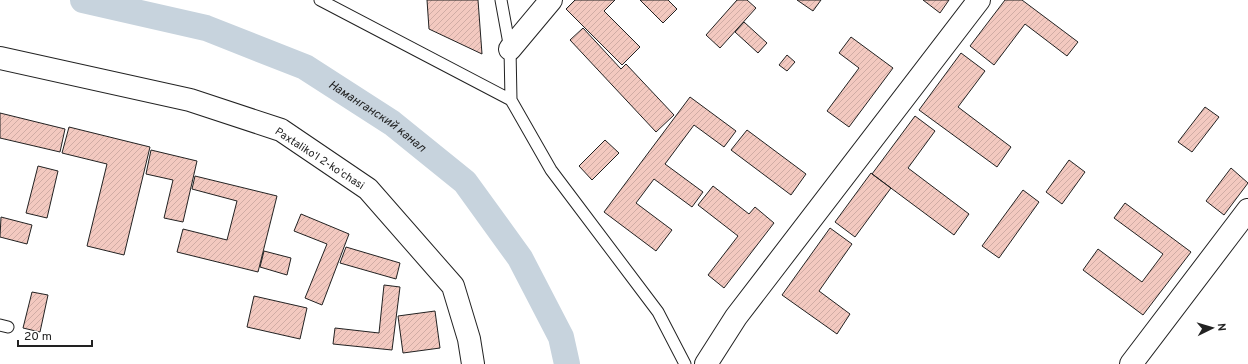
<svg xmlns="http://www.w3.org/2000/svg" width="1248" height="364" viewBox="0 0 1248 364" font-family="Overpass,sans-serif">
<style>
.lines{fill:none;stroke-linecap:round;stroke-linejoin:round}
.canal{stroke:#c7d3dd;stroke-width:26}
.building{fill:url(#building-hatch);stroke:#222}
.lane-casing{stroke:#222;stroke-width:13}
.street-casing{stroke:#222;stroke-width:24}
.lane{stroke:#fff;stroke-width:11}
.street{stroke:#fff;stroke-width:22}
.labels{text-anchor:middle;stroke-width:3;stroke-linejoin:round;paint-order:stroke}
.street-label{font-size:11px;fill:#222;stroke:#fff}
.water-label{font-size:12px;font-style:italic;fill:#222;stroke:#fff}
</style>
<defs>
<pattern id="building-hatch" width="6" height="6" patternUnits="userSpaceOnUse"><rect width="6" height="6" fill="#f3c9c0"/><path d="M-1 1l2-2M0 6l6-6M5 7l2-2" fill="none" stroke="#d0aca5"/></pattern>
</defs>
<rect width="100%" height="100%" fill="#fff"/>
<g class="lines">
<path class="canal" id="s1" d="M83,0l123,28 99,39 87,56 73,59 55,76 41,79 6,27"/>
</g>
<path class="building" d="M427,0h51l4,54 -53,-25z
M575,0h40l-11,11 36,36 -18,18 -56,-56z
M640,0h28l9,9 -14,14z
M737,0h10l9,8 -36,40 -14,-13z
M797,0h24l-8,11z
M923,0h26l-9,13z
M1005,0h17l56,42 -11,14 -42,-32 -31,41 -24,-19z
M744,22l23,21 -9,10 -23,-21z
M583,28l38,41 5,-5 48,51 -18,17 -86,-92z
M851,37l42,31 -44,59 -22,-16 32,-43 -20,-15z
M961,53l24,18 -27,36 53,40 -14,20 -78,-57z
M787,55l8,7 -8,9 -8,-6z
M690,97l46,34 -12,16 -30,-22 -29,39 38,28 -11,15 -38,-28 -18,24 36,27 -16,21 -52,-39z
M1205,107l14,10 -27,35 -14,-10z
M0,113l65,16 -5,23 -60,-14z
M915,116l20,15 -27,37 61,46 -15,21 -82,-61z
M69,127l81,20 -26,108 -37,-9 20,-82 -45,-11z
M747,130l59,44 -15,21 -60,-45z
M605,140l14,13 -27,27 -13,-14z
M151,150l46,11 -14,61 -19,-4 9,-38 -27,-6z
M1069,160l16,12 -23,32 -16,-12z
M38,166l20,5 -11,47 -21,-5z
M1231,168l17,15 -24,32 -18,-14z
M871,173l20,15 -36,49 -20,-15z
M195,176l82,20 -19,76 -81,-20 6,-23 44,11 10,-39 -45,-12z
M713,186l36,28 6,-7 19,16 -50,65 -16,-13 30,-39 -40,-31z
M1023,190l16,12 -40,56 -17,-12z
M1125,203l66,49 -48,63 -60,-45 15,-21 44,33 21,-28 -49,-36z
M301,214l48,20 -27,71 -17,-7 22,-54 -33,-13z
M1,217l31,8 -5,19 -27,-7z
M830,228l22,16 -33,47 31,23 -13,20 -55,-39z
M346,247l54,16 -4,16 -56,-16z
M264,251l27,7 -4,17 -27,-8z
M384,285l16,2 -8,63 -59,-6 2,-16 44,5z
M32,292l16,3 -8,37 -17,-4z
M254,296l53,12 -7,31 -53,-12z
M435,311l5,37 -37,5 -5,-37z"/>
<g class="lines">
<defs>
<path id="lane" d="M320,0l191,100
M501,0l9,49 1,51 40,70 107,142 27,52
M0,325l8,2"/>
<path id="street" d="M510,49l41,-49
M0,58l190,42 91,30 87,59 85,97 16,53 4,25
M706,364l30,-47 243,-317
M1131,364l117,-154"/>
</defs>
<use href="#lane" class="lane-casing"/>
<use href="#street" class="street-casing"/>
<use href="#lane" class="lane"/>
<use href="#street" class="street"/>
</g>
<g class="labels">
<g class="street-label">
<text transform="translate(320 158) rotate(33)" y="4">Paxtalikoʻl 2-koʻchasi</text>
</g>
<g class="water-label">
<text dy="4" stroke="none"><textPath href="#s1" startOffset="320">Наманганский канал</textPath></text>
</g>
</g>
<g transform="translate(1212 328) rotate(85)" stroke="#ffffff" stroke-width="3" paint-order="stroke">
<path d="M0-3L7 15L0 10L-7 15Z" fill="#222222"/>
<text y="-6" font-size="11" font-weight="bold" text-anchor="middle" fill="#222222">N</text>
</g>
<path d="M18 340v6h74v-6" fill="none" stroke="#222222" stroke-width="2"/>
<text x="24" y="340" font-size="12" fill="#222222" stroke="#ffffff" stroke-width="3" paint-order="stroke">20 m</text>
</svg>
